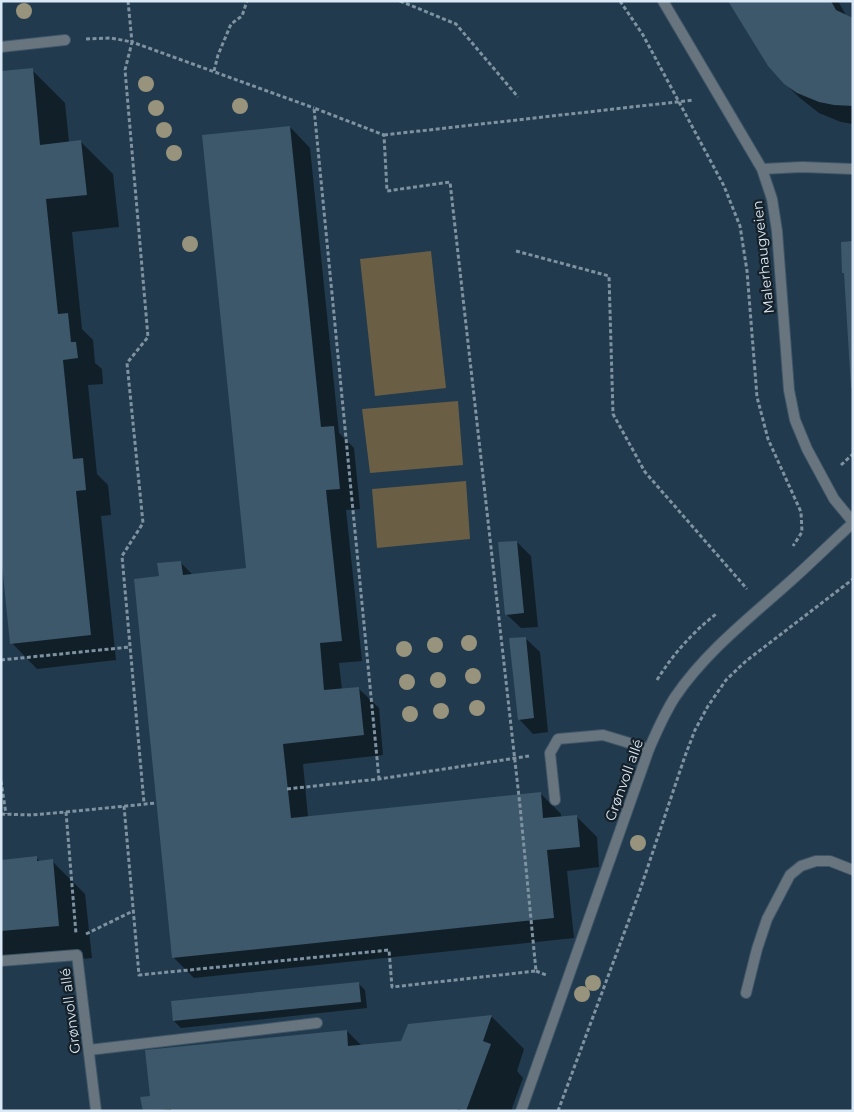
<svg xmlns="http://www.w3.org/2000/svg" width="854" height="1112" viewBox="0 0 854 1112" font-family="Montserrat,sans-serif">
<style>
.green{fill:#6a5e45}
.shadow{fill:#0007}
.building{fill:#3d576b}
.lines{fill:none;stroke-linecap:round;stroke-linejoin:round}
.lane-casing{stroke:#3f5668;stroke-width:12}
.street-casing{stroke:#3f5668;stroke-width:12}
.path{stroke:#7e92a1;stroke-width:3;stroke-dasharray:4 2.5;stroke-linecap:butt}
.lane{stroke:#68757f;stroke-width:10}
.street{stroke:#68757f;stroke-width:10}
.tree{fill:#97937c}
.labels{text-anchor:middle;stroke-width:4.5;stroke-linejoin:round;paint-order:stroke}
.street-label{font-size:14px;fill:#dae9f5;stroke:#152029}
</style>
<rect width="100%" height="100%" fill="#213a4d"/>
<path class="green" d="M431,251l15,137 -71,8 -15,-137z
M458,401l5,64 -93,8 -8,-64z
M466,481l4,58 -93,9 -5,-59z"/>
<path class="shadow" d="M730,1h108l10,18 5,1v104l-12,-2 -22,-9 -19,-15 -22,-21z
M32,70l33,33 4,39 11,-1 33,33 6,53 -47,5 10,97 11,11 2,23 7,6 1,15 -15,1 9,89 11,11 3,30 -10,1 15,144 -79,9 -25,-26z
M290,127l20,21 29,285 15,15 6,61 -14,1 16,151 -23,2 3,27 16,-2 21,20 4,47 -80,9 5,53 232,-24 21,21v4l15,-2 21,21 2,30 -32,4 7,67 -380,40 -21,-21 -13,-380 20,-15 13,13 54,-6z
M517,542l14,14 7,71 -17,1 -15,-14z
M525,638l15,14 8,80 -15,2 -14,-15z
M36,858l5,4 11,-1 33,33 7,64 -91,9v-106z
M358,983l7,7 2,18 -186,20 -7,-7 -2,-19z
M492,1017l32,32 -7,22 6,7 -12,33h-367l8,-14 195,-66 15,15 40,-4 7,-17z"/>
<path class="building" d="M728,1h103l5,9 17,8v88l-19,-1 -15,-3 -22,-9 -13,-9 -16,-18z
M33,68l7,77 41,-5 6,55 -41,4 12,115 10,-1 3,29h5l2,16 -15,2 10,99 10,-1 3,32 -10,1 15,144 -81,9 -9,-89v-484z
M290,126l31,301 13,-1 6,63 -14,1 16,151 -22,2 4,47 35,-3 5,48 -81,9 8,74 250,-26 2,26 34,-3 3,32 -33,3 7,68 -382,40 -38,-379 25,-3 -2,-13 24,-2 2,14 63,-7 -44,-433z
M853,241v147h-2l-7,-115h-2l-1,-31z
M517,541l7,72 -19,2 -7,-73z
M526,637l8,81 -16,2 -9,-82z
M37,856v5l16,-2 6,67 -58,5v-71z
M359,982l2,20 -188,19 -2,-20z
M492,1015l-9,26 8,3 -25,67 -8,-2 -1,2h-286v-2l-28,2 -3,-14 10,-1 -5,-46 202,-20 1,16 53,-5 7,-17z"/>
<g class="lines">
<defs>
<path id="lane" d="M555,800l-5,-47 8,-14 45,-4 46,14
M746,993l11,-44 10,-30 23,-44 11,-9 15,-5h14l23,9
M89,1050l228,-27"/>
<path id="street" d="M663,1l99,168 10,30 5,32 12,159 6,30 12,29 27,50 19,23
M1,47l64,-7
M762,169l40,-2 51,2
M1,961l76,-6 19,156
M521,1111l128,-362c8,-18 15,-35 26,-52 32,-47 77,-81 119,-119 20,-18 39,-37 59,-55"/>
</defs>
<use href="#lane" class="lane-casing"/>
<use href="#street" class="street-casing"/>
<path class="path" d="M128,1l4,41 182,66
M400,1l56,23 62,73
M620,1l23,34 36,67 45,84 16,40 7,45 10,126 11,42 33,73 1,20 -9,14
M86,39l25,-1 21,4 -7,28 23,267 -21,26 16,160 -21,33 22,247
M214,71l4,-16 13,-31 11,-8 5,-15
M384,135l310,-35
M516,251l93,25 4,138 32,58 102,117
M841,465l12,-11
M1,660l129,-13
M657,680c16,-26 35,-47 59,-66
M1,781l5,33
M287,789l92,-10 150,-23
M124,806l15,169 250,-25 3,37 144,-16 -16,-165 -70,-624 -63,9 -3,-56 -70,-27 65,671
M66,812l90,-9
M1,814l30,1 35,-3 10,122
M86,934l47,-23
M536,971l10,4
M558,1111l81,-218 46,-137 10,-26 13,-24 18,-26 20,-19 107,-82"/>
<use href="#lane" class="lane"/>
<use href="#street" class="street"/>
</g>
<g class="tree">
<circle cx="24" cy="11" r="8"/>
<circle cx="146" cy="84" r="8"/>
<circle cx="240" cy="106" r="8"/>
<circle cx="156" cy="108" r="8"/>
<circle cx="164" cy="130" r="8"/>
<circle cx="174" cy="153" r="8"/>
<circle cx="190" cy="244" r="8"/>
<circle cx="469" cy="643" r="8"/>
<circle cx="435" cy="645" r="8"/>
<circle cx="404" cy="649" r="8"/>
<circle cx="473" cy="676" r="8"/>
<circle cx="438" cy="680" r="8"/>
<circle cx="407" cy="682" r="8"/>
<circle cx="477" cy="708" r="8"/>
<circle cx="441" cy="711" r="8"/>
<circle cx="410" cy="714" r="8"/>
<circle cx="638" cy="843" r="8"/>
<circle cx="593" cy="983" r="8"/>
<circle cx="582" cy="994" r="8"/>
</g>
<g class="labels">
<g class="street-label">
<text transform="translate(763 257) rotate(-96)" y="5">Malerhaugveien</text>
<text transform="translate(624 780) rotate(-70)" y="5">Grønvoll allé</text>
<text transform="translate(70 1011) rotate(-97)" y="5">Grønvoll allé</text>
</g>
</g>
<rect width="854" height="1112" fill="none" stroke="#dae9f5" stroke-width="5"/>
</svg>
